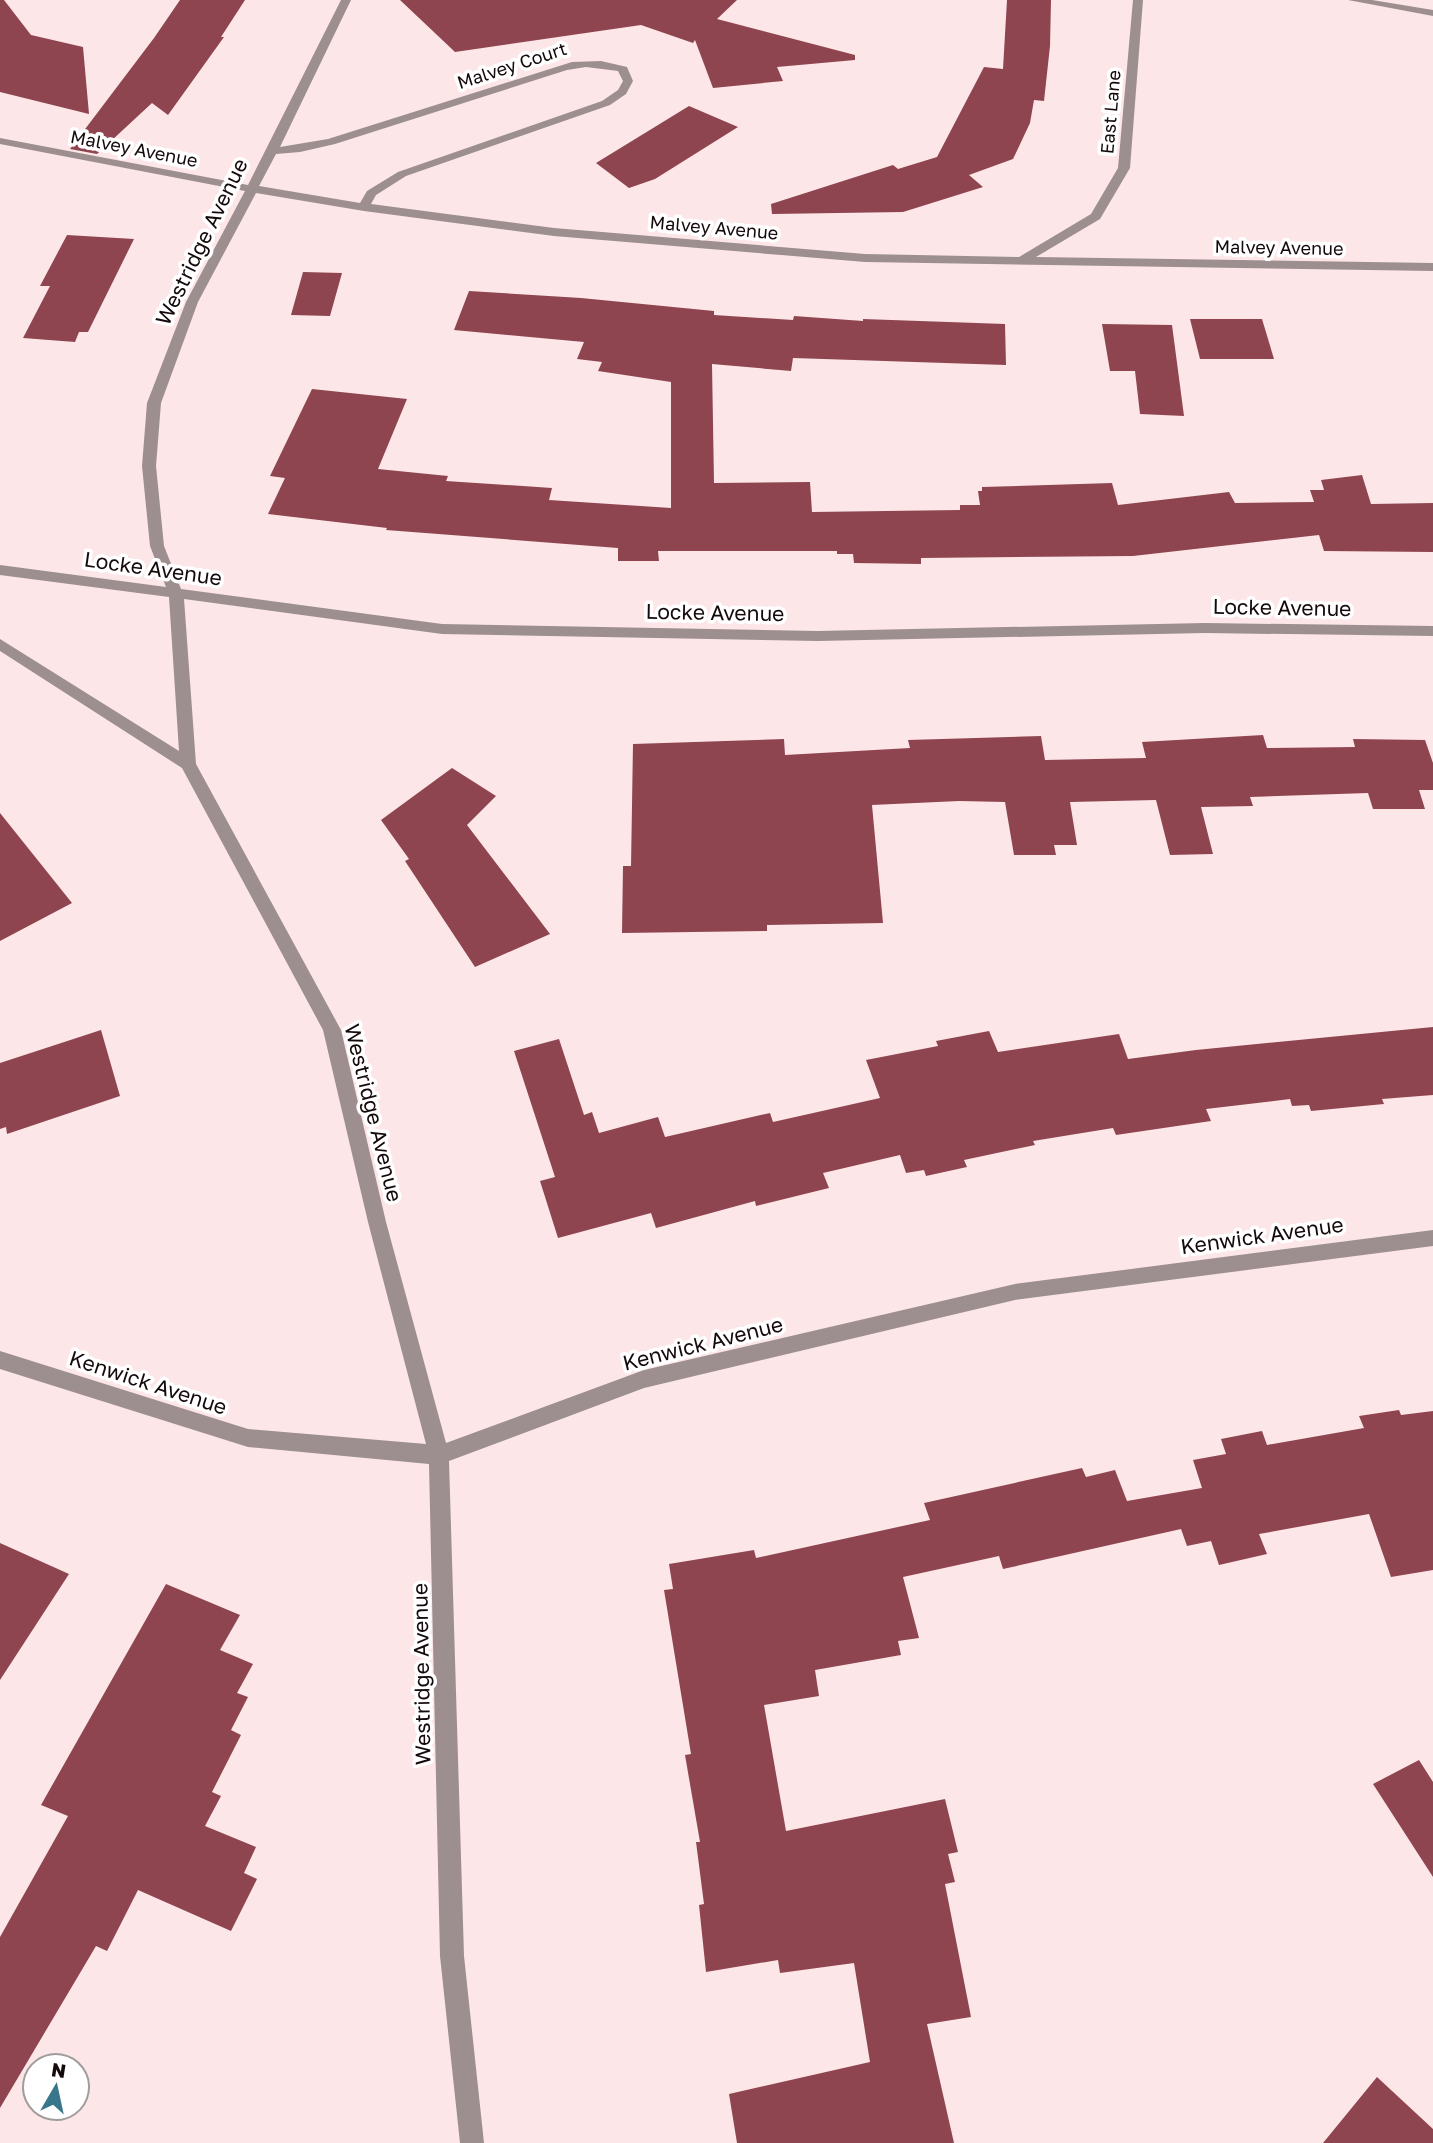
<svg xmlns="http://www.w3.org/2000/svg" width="1433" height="2143" viewBox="0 0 1433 2143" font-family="'Golos Text',sans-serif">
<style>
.building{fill:#8f454f}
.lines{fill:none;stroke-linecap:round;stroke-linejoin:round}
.minor{fill:#9d8e8f;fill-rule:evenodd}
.labels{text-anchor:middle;stroke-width:7;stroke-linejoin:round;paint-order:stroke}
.far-street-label{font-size:18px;fill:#150a0b;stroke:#fff}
.street-label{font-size:21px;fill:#150a0b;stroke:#fff}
</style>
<rect width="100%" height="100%" fill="#fce6e8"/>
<path class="building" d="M0,0h4l27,35 52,12 6,67 -89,-22z
M180,0h65l-24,37h3l-56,78 -16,-12 -55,51 -27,-5 84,-111z
M400,0h337l-20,19 138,36v5l-78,7 6,14 -70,7 -18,-48 -2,3 -52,-18 -186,27z
M1007,0h44l-1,46 -6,55 -10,-1 -4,23 -17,36 -44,16 14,12 -80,25 -131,2 -1,-10 122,-39 5,4 39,-12 47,-90 19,2z
M689,106l49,21 -83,52 -26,9 -33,-25z
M67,235l67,4 -46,93h-9l-4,10 -52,-4 27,-52h-10z
M303,272l39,1 -12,43 -39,-1z
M469,291l112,7 133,13v4l79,5 1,-4 69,5v-2l142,5 1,41 -213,-7 -2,13 -79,-7 2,119 96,-1 2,30 148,-2v-5h20l-2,-14h4v-4l130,-4 6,22 111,-13 6,11 79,-1 -4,-12h14l-3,-10 41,-5 9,29 62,-1v49l-109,-1 -5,-16 -186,21 -212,2v6l-67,-1 -1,-9h-16v-3h-179l1,10h-41v-13l-232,-18 1,-2 -119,-14 17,-36 -15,-2 42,-87 95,10 -29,70 70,7 -2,5 106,7 -3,12 122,8v-126l-73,-11 4,-9 -25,-3 7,-17 -130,-12z
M1190,319h72l12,40h-74z
M1102,324l70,1 12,91 -44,-2 -5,-43h-25z
M1263,735l4,13 88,-1 -2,-8 72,1 8,23v27h-14l6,19h-52l-5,-16 -118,4 3,9 -52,1 12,47 -43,1 -14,-55 -86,2 7,43h-23l2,10h-42l-9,-53 -46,-1 -87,4 11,118 -116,2v6l-145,2 1,-67h8l2,-122 151,-5 1,16 125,-7 -2,-8 133,-4 4,24 101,-2 -4,-16z
M452,768l44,28 -29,29 83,109 -75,33 -70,-106 4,-2 -28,-39z
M0,813l72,90 -72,38z
M1433,1027v68l-51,4 2,5 -73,7 -2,-6 -17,1 -2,-7 -84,10 5,12 -95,14 -3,-7 -80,13 2,4 -71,15 3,7 -41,9 -2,-6 -18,3 -6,-18 -77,18 6,15 -73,18 -1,-5 -99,27 -5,-15 -93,25 -18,-57 15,-4 -41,-126 45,-12 25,76 8,-3 7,21 59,-16 7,20 105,-24 3,9 107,-24 -14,-38 72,-14 -2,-5 53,-10 9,21 121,-18 9,25 68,-9z
M101,1030l19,66 -113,38 -1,-7 -6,2v-66z
M1399,1410l2,5 32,-4v159l-42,7 -22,-63 -110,20 8,20 -48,11 -8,-24 -24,5 -6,-17 -178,40 -4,-13 -96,21 16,61 -21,3 3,14 -86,15 4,26 -55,9 22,126 159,-32 13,53 -10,2 7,28 -10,2 26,133 -44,7 27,119h-217l-8,-49 141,-32 -16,-99 -74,10 -2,-13 -72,12 -7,-67 5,-1 -8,-62h4l-15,-87 6,-1 -27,-164 9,-1 -4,-25 85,-14 2,8 174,-38 -6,-17 158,-35 4,9 29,-7 12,31 75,-13 -9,-28 33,-6 -5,-15 41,-8 5,14 97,-17 -5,-12z
M0,1543l69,31 -69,106z
M166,1584l74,31 -20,35 33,14 -16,29 11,4 -17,33 10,5 -29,57 9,4 -16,30 51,21 -12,26 13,6 -26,52 -93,-41 -31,61 -11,-5 -96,162v-171l68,-121 -27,-11z
M1419,1760l14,22v95l-60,-93z
M1377,2077l56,52v14h-110z"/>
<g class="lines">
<path class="minor" d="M341,0h10l-71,147 48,-8 244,-77 29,-1 26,6 6,14 -7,13 -16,11 -204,71 -30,19 -5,9 183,24 311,26 154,3 72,-43 27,-46 15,-168h10l-13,168 -30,51 -64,38 397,6v8l-568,-9 -311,-26 -190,-25 -108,-18 -58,109 -37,101 -5,63 8,80 17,43 261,35 376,7 387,-8 228,3v10l-228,-3 -387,8 -376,-7 -258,-35 12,165 145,266 45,192 60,221 198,-73 371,-86 418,-54v16l-418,54 -371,88 -195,73 15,495 20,187h-24l-20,-187 -11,-492 -181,-17 -248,-78v-18l248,78 178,15 -58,-222 -45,-192 -141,-262 -182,-117v-12l179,112 -10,-154 -169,-22v-10l166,22 -16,-41 -8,-80 5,-63 39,-101 59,-111 -245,-47v-6l248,47zM586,67l32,4 5,10 -5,9 -16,11 -204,71 -31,19 -7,12 -101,-17 17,-32 24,-2 35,-8 232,-74z
M1348,0h24l61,10v6z"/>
</g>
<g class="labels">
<g class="far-street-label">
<text transform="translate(512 66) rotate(-18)" y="6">Malvey Court</text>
<text transform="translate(1111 112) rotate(-85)" y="6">East Lane</text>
<text transform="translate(134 149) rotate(11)" y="6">Malvey Avenue</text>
<text transform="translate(714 228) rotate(5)" y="6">Malvey Avenue</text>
<text transform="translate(1279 248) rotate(1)" y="6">Malvey Avenue</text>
</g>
<g class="street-label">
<text transform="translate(202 242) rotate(-64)" y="7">Westridge Avenue</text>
<text transform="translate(153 569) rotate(8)" y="7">Locke Avenue</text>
<text transform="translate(1282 608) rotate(1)" y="7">Locke Avenue</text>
<text transform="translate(715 613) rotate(1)" y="7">Locke Avenue</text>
<text transform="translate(373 1113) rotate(76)" y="7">Westridge Avenue</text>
<text transform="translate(1262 1236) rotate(-8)" y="7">Kenwick Avenue</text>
<text transform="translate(703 1344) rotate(-14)" y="7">Kenwick Avenue</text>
<text transform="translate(148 1383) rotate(18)" y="7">Kenwick Avenue</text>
<text transform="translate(422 1674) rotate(-91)" y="7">Westridge Avenue</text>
</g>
</g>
<g transform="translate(56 2087) rotate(9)"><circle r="33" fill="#ffffff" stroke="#a19d9d" stroke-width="2"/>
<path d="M0-5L12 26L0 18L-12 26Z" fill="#38768b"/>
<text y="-10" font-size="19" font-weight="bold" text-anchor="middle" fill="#150a0b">N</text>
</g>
</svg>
